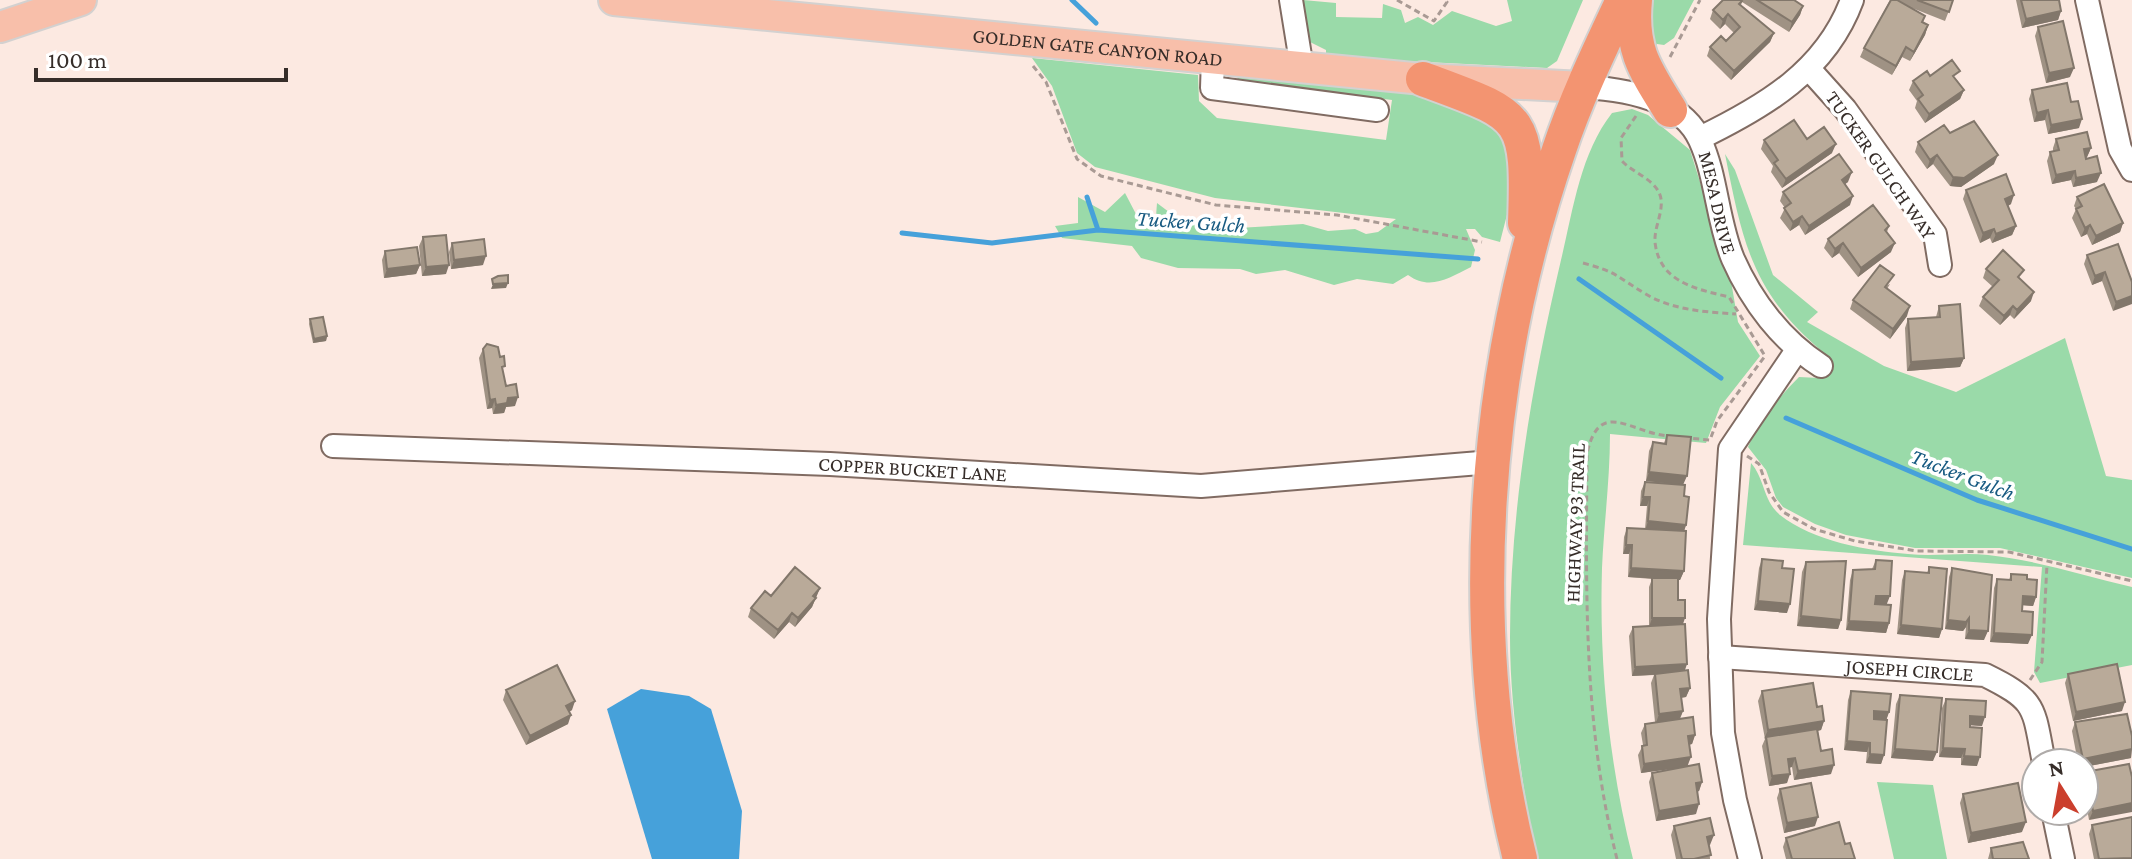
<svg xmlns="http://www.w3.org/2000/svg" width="2132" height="859" viewBox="0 0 2132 859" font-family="'Crimson Pro',serif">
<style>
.green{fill:#9adaa9}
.water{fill:#46a1da}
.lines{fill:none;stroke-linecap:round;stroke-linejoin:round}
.stream{stroke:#46a1da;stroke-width:5}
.minor-casing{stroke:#806b62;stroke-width:26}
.major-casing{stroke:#d3d1d0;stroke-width:34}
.highway-casing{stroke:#d3d1d0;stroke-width:38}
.path{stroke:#a99a94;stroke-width:3;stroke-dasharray:6 4;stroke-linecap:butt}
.minor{stroke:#fff;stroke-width:22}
.major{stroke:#f8bfaa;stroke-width:30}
.highway{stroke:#f39471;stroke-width:34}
.wall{fill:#9f9284}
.shaded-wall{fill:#82776b}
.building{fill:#b9aa99;stroke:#82776b;stroke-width:2}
.labels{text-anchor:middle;stroke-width:7;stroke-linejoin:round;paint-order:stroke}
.street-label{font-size:20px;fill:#362d29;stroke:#fff}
.water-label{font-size:22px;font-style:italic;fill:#175a81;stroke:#fff}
</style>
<rect width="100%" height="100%" fill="#fce9e1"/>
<path class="green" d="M1303,0l33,3v14l46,1 1,-14 18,6 4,13 13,-6 15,8 19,-14 44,15 16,-5 -5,-21h76l-26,61 -10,7 -221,-11v-7l-16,-8z
M1652,0h42l-20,38 -10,7 -7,-1 -3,6 -10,-28z
M1032,58l166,17 1,26 18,17 169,22 6,-40 -155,-20 3,-10 110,12 105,21 54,31 1,69 -10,39 -18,-5 -7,-8h-9l9,21 -4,17c-22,11 -41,24 -63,8l-15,9 -36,-5 -23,6 -49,-15 -29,4 -16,-5 -62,-1 -37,-10 -9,-12 -70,-8 -7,-12 23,-3v-26l27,15 20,-19 12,23h19l1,-13 16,12 65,13 65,-4 25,7 27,-2 11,5 12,-2 18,-13 -181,-21 -120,-31 -18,-14 -25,-67z
M1632,109l16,6 42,35 41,131 7,41 22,34 -40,51 -14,36 -96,-9c0,45 -6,89 -8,134 -3,98 7,196 31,291h-97c-13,-73 -26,-147 -26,-222 0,-126 22,-254 51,-377 12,-49 19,-106 51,-147z
M1725,154l10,16 38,105 45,37 -11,10 77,44 72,26 109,-54 41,138 26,4v98l-132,-30h-85l-69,-13 -31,-11 -32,-17 -7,-9 -10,-28 -18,-23c11,-26 31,-50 51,-70l20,1 6,-24c-73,-61 -82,-110 -100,-200z
M1751,463c14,16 12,38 29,52 33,26 88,36 128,39 27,3 54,-2 80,1 48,5 97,21 144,32v78l-92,18 -6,-11 8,-105 -299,-22z
M1877,782l56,3 14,74h-53z"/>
<path class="water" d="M641,689l48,7 22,13 31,102 -3,48h-87l-45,-150z"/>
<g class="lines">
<path class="stream" d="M1072,0l24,23
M1087,197l11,33
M902,233l90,10 106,-13 380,29
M1579,279l142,99
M1786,418l191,82 155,49"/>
<defs>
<g id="minor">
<path d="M1291,0l11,68"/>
<path d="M2087,0l33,149 12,21"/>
<path d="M1213,58l-1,30 165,22"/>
<path d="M1810,70l35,39 90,125 5,31"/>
<path id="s1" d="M1583,87c40,2 98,11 117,53 17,37 17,81 33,119 19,43 49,82 88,107"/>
<path d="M1700,138c64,-31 126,-67 152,-138"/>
<path id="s2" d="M333,446l497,18 371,22 291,-24"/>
<path id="s3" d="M1720,657l265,18c53,26 48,32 59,88"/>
<path d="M2053,811l10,48"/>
<path d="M1750,859l-15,-59 -12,-67 -4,-114 11,-170 67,-99"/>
</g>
<g id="major">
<path id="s4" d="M614,0l809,79 160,8"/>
<path d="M0,27l81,-27"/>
</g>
<path id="highway" d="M1635,0c-5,49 10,70 35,110
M1423,79c100,37 106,34 102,144
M1520,859c-57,-227 -37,-489 39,-709 17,-51 41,-101 64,-150"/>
</defs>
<use href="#minor" class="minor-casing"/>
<use href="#major" class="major-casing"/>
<use href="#highway" class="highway-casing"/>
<path class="path" d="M1397,0l37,21 13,-19 -3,-2
M1670,57l30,-57
M1033,66l13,16 31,77 24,17 115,29 121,10 145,27
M1636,116l-15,22 1,23c12,13 36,19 39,38 2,14 -7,29 -6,43 4,40 41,47 74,55l36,59 -48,65 -7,19 -23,-2
M1583,263c34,9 33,13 61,30 27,17 61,19 92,21
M1747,456l12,8 10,28 14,20 31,17 41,12 62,10 92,1 123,29
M2030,680l12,-18 5,-98
M1617,859c-34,-134 -31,-269 -30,-406 13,-55 42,-21 81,-17"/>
<use href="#minor" class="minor"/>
<use href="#major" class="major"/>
<use href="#highway" class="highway"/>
</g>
<path class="wall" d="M1723,0h71l9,6 -3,9 -11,17 -47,-30 -1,3 33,28 -4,9 -39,38 -24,-24 3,-9 16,-6 8,-8 -9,-9 -5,5 -10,-10 3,-9z
M1890,0h63l-8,21 -33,-13 13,8 -2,6 5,3 -3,10 -15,26 -8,-4 -10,18 -32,-18 4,-9z
M2016,0h43l2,11 -3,9 -36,8z
M2038,27l32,50 -24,6 -11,-47z
M1930,76l27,4 7,10 -4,9 -35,24 -10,-15 2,-7 -8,-11 4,-9z
M2032,90l39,12 8,26 -31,6 -3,-14 -11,2 -5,-23z
M1950,133l44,31 -33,23 -11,-1 -17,-22 -6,5 -12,-17 3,-10z
M1807,139l25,14 -50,35 -11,-16 2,-6 -12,-17 3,-9z
M2056,139l35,9 -4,9h-2l12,25 -24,5 -2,-7 -19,4 -5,-23 3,-9 3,-1v-3z
M1848,182l-3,2 5,21 -45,30 -6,-10 -9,6 -10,-13 5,-10 -5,-7 3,-9z
M1966,190l45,14 -3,2 8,20 -4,9 -20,8 -2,-5 -10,5 -17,-44z
M2077,197l46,26 -3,9 -28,13 -5,-11 -6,3 -9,-19 4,-9 -2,-3z
M1889,226l-2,6 4,20 -33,25 -19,-24 -7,5 -8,-10 4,-9z
M423,237l23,37 -24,2 -3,-30z
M452,243l31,22 -32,4 -2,-17z
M385,251l35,14 -4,9 -32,4 -2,-18z
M2087,255l45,27 -19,29 -11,-30 -10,4 -8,-21z
M1986,269l34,11 11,21 -17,18 -4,-4 -10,10 -21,-19 4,-9 10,-10 -10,-9z
M1890,284l-3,5 20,27 -17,23 -40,-30 3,-9z
M1939,306l25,52 -4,9 -53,4 -2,-43 3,-9 28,-2z
M310,319l17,17 -1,5 -13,2 -4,-19z
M483,349l20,24 3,13 9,20 -9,1 -2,6 -11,1 -1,-6 -5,1 -8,-51z
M1667,435l16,50 3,40 -2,6v40l-4,9h-2v20l5,24 2,47 5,17 -4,9 -5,1 2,13 -3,8 15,16 -3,9 -3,1 -1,21 14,16 -3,9 -2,1 -1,22 -40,7 -7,-39 3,-9 29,-6 -40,6 -3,-18 5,-10 -2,-12 4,-9 10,-2 -4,-39 3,-8 -22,1 -3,-40 4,-9 16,-1v-39l3,-8 -24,-2 1,-23h-6l1,-17 3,-9 18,1 2,-23h-7l1,-15 4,-9 23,1 -22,-2 3,-30 4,-9 11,1z
M1762,559l20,9 5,45 -33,-3 5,-42z
M1876,560l11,44 2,19 -3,10 -40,-3 4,-50 3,-10 19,-1z
M1806,562l35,58 -3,9 -41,-3 5,-54z
M1929,567l13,62 -3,9 -42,-4 5,-54 3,-9 22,2z
M1952,568l32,72 -19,-1 1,-12 -3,4 -18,-2 4,-52z
M2011,574l16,5 9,18 -3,9 -11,-1v6l6,33 -38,-2 4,-54 3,-9 12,1z
M820,588l-8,19 -17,20 -6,-5 -15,17 -26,-22 3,-9 20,-12z
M2068,674l54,37 -49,10 -8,-38z
M506,690l66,20 -3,2 -1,12 -42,21 -23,-45z
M1762,691l55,16 7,14 -3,9 -3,1 3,20 10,23 -37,6 -2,-13 -3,1 -2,15 -18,3 -7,-40 3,-7 -7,-38z
M1851,691l38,21 -3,8 -2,35 -3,9 -15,-1 1,-11 -23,-2 4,-50z
M1900,695l33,66 -42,-3 5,-54z
M1946,699l36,27 -12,-1 7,41 -16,-1v-7l-22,-1 3,-49z
M2075,722l57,14 -1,22 -47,9v-4h-6l-6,-32z
M2085,772l47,5 -43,43 -5,-28v-16z
M1780,789l35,37 -31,7 -7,-35z
M1963,794l59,38 -54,11 -8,-40z
M2092,825l40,34h-38l-5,-25z
M1674,826l36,19h-1l1,14h-34l-5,-24z
M1786,838l59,6 10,15h-69l-3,-12z
M1991,848l38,11h-41z"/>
<path class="shaded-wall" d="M1803,6l-3,9 -11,17 3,-10z
M2061,11l-3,9 -36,8 4,-9z
M1728,14l-3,10 -5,5 3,-9z
M1928,25l-3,10 -15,26 4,-9z
M1774,33l-4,9 -39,38 3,-9z
M1906,47l-4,10 -10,18 4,-9z
M2074,68l-4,9 -24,6 3,-10z
M1964,90l-4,9 -35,24 4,-9z
M2048,110l-3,10 -11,2 3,-9z
M2082,119l-3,9 -31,6 3,-9z
M1836,144l-4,9 -50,35 4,-9z
M2091,148l-4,9 -7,1 4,-9z
M1937,155l-4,9 -6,5 3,-9z
M1998,155l-4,9 -33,23 -11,-1 3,-9z
M2075,171l-4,9 -19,4 4,-9z
M1852,172l-4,10 -10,7 4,-9z
M2101,173l-4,9 -24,5 3,-9z
M2014,195l-3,9 -9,5 3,-10z
M1853,196l-3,9 -45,30 4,-9z
M1802,216l-3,9 -9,6 3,-9z
M2123,223l-3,9 -28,13 4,-9z
M2090,225l-3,9 -6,3 4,-9z
M2016,226l-4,9 -20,8 4,-9z
M1994,229l-4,9 -10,5 3,-10z
M1843,243l-4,10 -7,5 3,-9z
M1895,243l-4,9 -33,25 3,-9z
M486,256l-3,9 -32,4 3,-9z
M420,265l-4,9 -32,4 3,-9z
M449,265l-3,9 -24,2 4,-9z
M2105,272l-3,9 -10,4 3,-9z
M508,283l-2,5 -15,1 2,-5z
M2034,292l-3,9 -17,18 3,-9z
M2132,296v8l-19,7 3,-9z
M1910,306l-3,10 -17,23 3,-10z
M2013,306l-3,9 -10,10 4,-9z
M327,336l-1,5 -13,2 1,-4z
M1964,358l-4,9 -53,4 4,-9z
M518,397l-3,9 -9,1 -2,6 -11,1 3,-9 12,-7z
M495,399l-3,9 -5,1 3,-9z
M1649,472l38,4 -4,9 -37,-4z
M1643,497h7l-3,9h-7z
M1648,521l38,4 -3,9 -38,-3z
M1626,545h6l-3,9h-6z
M1631,568l53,3 -4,9 -52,-3z
M820,588l-8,19 -17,20 3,-9z
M1876,596h14l-4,10 -14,-1z
M2023,596l13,1 -3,9 -13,-1z
M1758,601l32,3 -3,9 -33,-3z
M792,613l-3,9 -15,17 4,-9z
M1801,616l40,4 -3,9 -41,-3z
M1652,618h33l-3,9h-33z
M1969,618l-3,9 -3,4 -18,-2 3,-9z
M1849,621l40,2 -3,10 -40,-3z
M1901,625l41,4 -3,9 -42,-4z
M1969,630l19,1 -4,9 -19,-1z
M1994,633l38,2 -4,9 -38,-2z
M1687,664l-3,9 -52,3 3,-9z
M1690,688l-4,9 -9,1 3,-9z
M575,701l-3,9 -9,5 3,-9z
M2125,702l-3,9 -49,10 3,-9z
M1683,711l-4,9 -23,3 3,-9z
M1874,711l15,1 -3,9 -15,-1z
M571,715l-3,9 -42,21 4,-9z
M1970,716l15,1 -3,9 -15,-1z
M1824,721l-3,9 -55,9v-2l-2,2 4,-9z
M1695,735l-3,9 -8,1 4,-9z
M1847,741l23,2 -3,9 -23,-2z
M1943,748l22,1 -4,9 -22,-1z
M1895,749l42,3 -4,9 -42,-3z
M2132,749l-1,9 -47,9v-4h-3l2,-4z
M1870,754l14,1 -3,9 -15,-1z
M1964,756l16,1 -3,9 -16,-1z
M1691,757l-4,10 -46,6 3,-9z
M1795,758l-3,9 -8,1 4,-9z
M1834,765l-3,9 -37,6 4,-9z
M1790,774l-3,9 -18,3 3,-10z
M1702,782l-3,9 -7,1 4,-9z
M2132,803v9l-43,8 4,-9z
M1699,804l-3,10 -40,7 3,-10z
M1818,817l-3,9 -31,7 3,-10z
M2026,822l-4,10 -54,11 3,-10z
M1714,835l-4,10 -7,1 4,-9z"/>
<path class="building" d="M1723,0h18l1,1 -3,3 35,29 -40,38 -24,-24 11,-11 5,5 14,-14 -12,-13 -5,6 -10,-10z
M1757,0h37l9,6 -11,16z
M1891,0h6l28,16 -3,6 6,3 -14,27 -8,-5 -10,19 -32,-18z
M1917,0h36l-4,12z
M2021,0h38l2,11 -35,8z
M2063,21l11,47 -25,5 -11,-46z
M1952,60l8,11 -7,5 11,14 -35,24 -11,-15 5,-4 -10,-14 14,-10 3,5z
M2067,83l4,19 7,-1 4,18 -31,6 -3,-15 -11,3 -5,-23z
M1794,120l13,19 17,-12 12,17 -50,35 -12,-16 4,-3 -14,-20z
M1974,121l24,34 -34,23 -11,-1 -16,-22 -7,5 -12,-18 26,-17 6,8z
M2087,132l4,16 -7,1 2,10 11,-3 4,17 -25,5 -1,-7 -19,4 -6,-23 9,-2 -3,-11z
M1839,154l13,18 -10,8 11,16 -44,30 -7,-10 -9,6 -9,-14 7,-5 -8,-11z
M2006,174l8,21 -9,4 11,27 -20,8 -2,-5 -11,4 -17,-43z
M2104,184l19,39 -27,13 -6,-11 -5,3 -9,-19 6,-3 -5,-9z
M1873,205l16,21 -4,4 10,13 -34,25 -18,-25 -8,6 -7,-10z
M446,235l3,30 -23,2 -3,-30z
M484,239l2,17 -32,4 -2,-17z
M2118,244l14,38v14l-16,6 -11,-30 -10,4 -8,-21z
M417,247l3,18 -33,4 -2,-18z
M2003,250l21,20 -6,7 16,15 -17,18 -4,-4 -9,10 -21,-19 16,-17 -13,-11z
M1880,265l14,10 -9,12 25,19 -17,23 -40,-29z
M508,275v8l-15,1 -1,-5 6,-3z
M1960,304l4,54 -53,4 -3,-43 32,-2 -1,-11z
M323,317l4,19 -13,3 -4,-20z
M487,344l11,3 2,10 4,-1 1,10 -3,1 4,19 10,-2 2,13 -10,1 -1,5 -11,2 -1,-6 -5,1 -7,-51z
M1667,435l24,2 -4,39 -38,-4 4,-30 13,2z
M1645,482l40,3 -1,11 5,1 -3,28 -38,-4 2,-24h-7z
M1627,528l59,3 -2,40 -53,-3 1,-23h-6z
M1762,559l21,2 -1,7 12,1 -4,35 -32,-3z
M1876,560l16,1 -2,35h-14l-1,8 16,1 -2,18 -40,-2 4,-51 22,-1z
M1846,561l-5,59 -40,-4 5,-54z
M795,567l25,21 -7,8 3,2 -18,20 -6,-5 -14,17 -27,-22 14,-17 6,5z
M1929,567l18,2 -5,60 -41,-4 4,-54 24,2z
M1952,568l40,7 -4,56 -19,-1v-12l-3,4 -18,-2z
M2011,574l16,1v4l10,1 -1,17 -13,-1 -1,15 11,1 -1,23 -38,-2 3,-54 14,1z
M1652,578h26v22h7v18h-33z
M1685,624l2,40 -52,3 -2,-40z
M2117,664l8,38 -49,10 -8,-38z
M557,665l18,36 -9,5 5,9 -41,21 -24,-46z
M1688,670l2,18 -10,1 3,22 -24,3 -4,-40z
M1813,683l4,24 5,-1 2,15 -56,9 -6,-39z
M1851,691l40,3 -2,18 -15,-1v8l13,1 -3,35 -14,-1v-11l-23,-2z
M1900,695l42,3 -5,54 -42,-3z
M1946,699l40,2 -1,16 -15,-1v11l12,1 -2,29 -16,-1 1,-7 -22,-1z
M2127,714l5,22v13l-49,10 -8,-37z
M1693,717l2,18 -7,1 3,21 -47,7 -2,-18 5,-1 -2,-21z
M1817,729l4,22 11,-2 2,16 -36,6 -3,-13 -7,1 2,15 -18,2 -6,-39z
M1699,764l3,18 -6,1 3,21 -40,7 -7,-38z
M2129,764l3,13v26l-39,8 -8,-39z
M1811,783l7,34 -31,6 -7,-34z
M2018,783l8,39 -55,11 -8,-39z
M2132,817v41l-33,1 -7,-34z
M1710,818l4,17 -7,2 4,18 -17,4h-12l-8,-33z
M1839,822l6,22 5,-1 5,16h-63l-6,-21z
M2023,842l6,17h-36l-2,-11z"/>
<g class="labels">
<g class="street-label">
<text dy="7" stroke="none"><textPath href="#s4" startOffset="486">GOLDEN GATE CANYON ROAD</textPath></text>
<text transform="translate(1881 165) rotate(55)" y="7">TUCKER GULCH WAY</text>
<text dy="7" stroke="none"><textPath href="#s1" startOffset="200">MESA DRIVE</textPath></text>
<text dy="7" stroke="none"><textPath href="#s2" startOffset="580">COPPER BUCKET LANE</textPath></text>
<text transform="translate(1575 523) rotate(-88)" y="7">HIGHWAY 93 TRAIL</text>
<text dy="7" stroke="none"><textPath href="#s3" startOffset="190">JOSEPH CIRCLE</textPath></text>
</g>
<g class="water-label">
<text transform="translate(1191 221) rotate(4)" y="8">Tucker Gulch</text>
<text transform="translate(1963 474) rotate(21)" y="8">Tucker Gulch</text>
</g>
</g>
<g transform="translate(2060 787) rotate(349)"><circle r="38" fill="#ffffff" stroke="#afaba9" stroke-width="2"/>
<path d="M0-6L14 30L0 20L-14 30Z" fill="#cb3f2d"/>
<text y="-12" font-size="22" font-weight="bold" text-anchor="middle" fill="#362d29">N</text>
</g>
<path d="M36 68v12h250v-12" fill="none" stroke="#362d29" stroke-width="4"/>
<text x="48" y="68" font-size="24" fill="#362d29" stroke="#ffffff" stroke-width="6" paint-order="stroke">100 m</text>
</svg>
